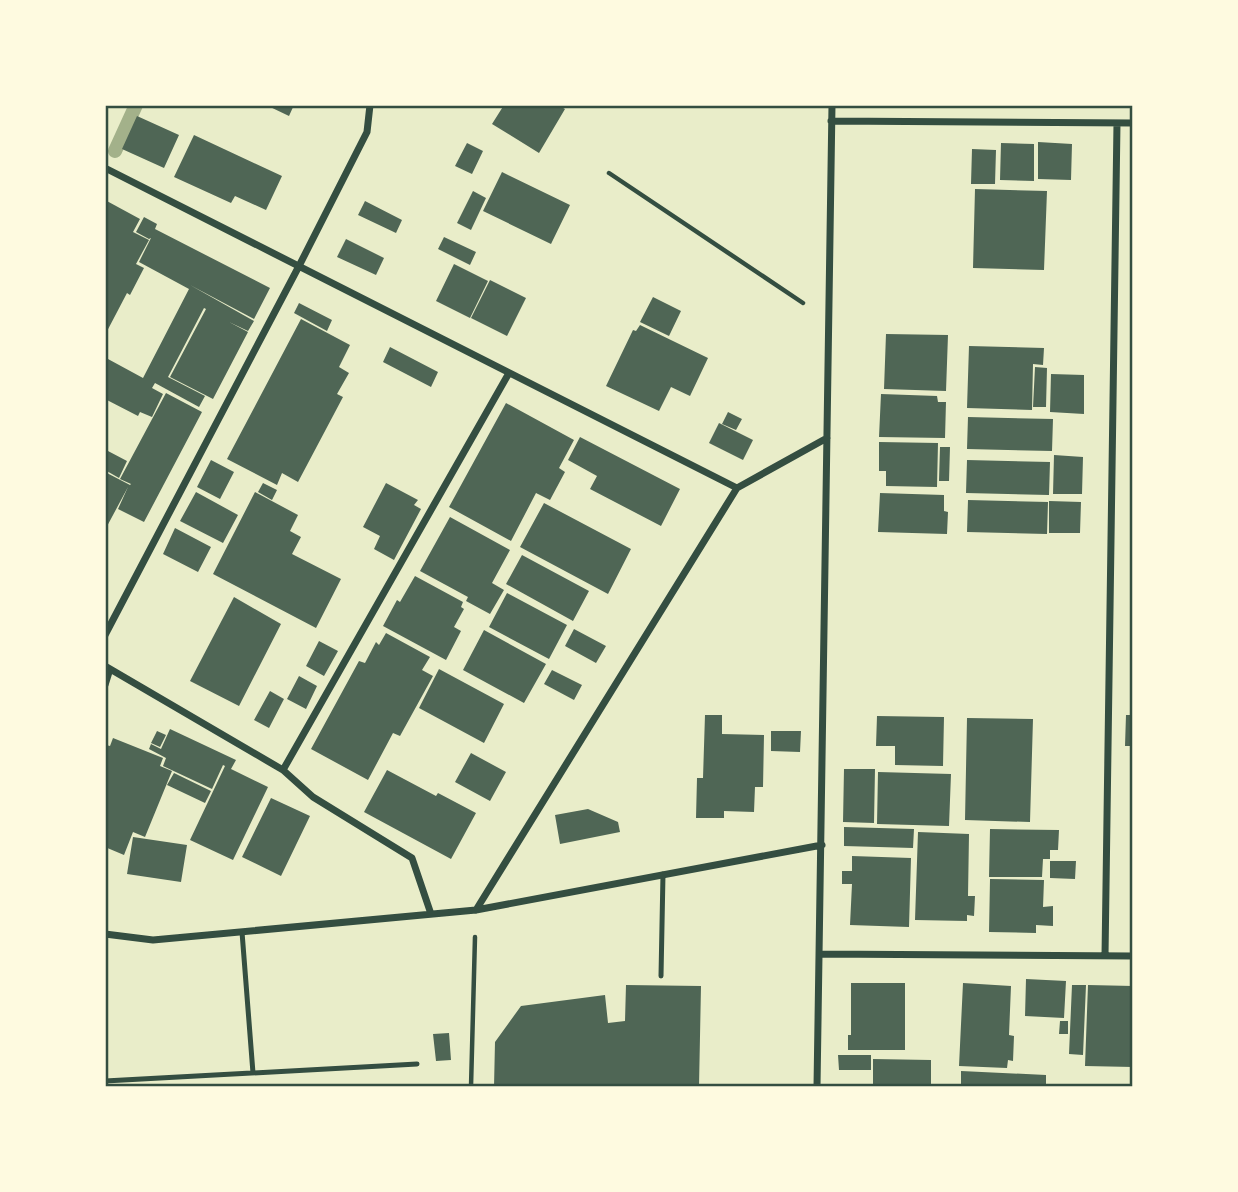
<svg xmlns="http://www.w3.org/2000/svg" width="1238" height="1192" viewBox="0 0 1238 1192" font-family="'IBM Plex Sans',sans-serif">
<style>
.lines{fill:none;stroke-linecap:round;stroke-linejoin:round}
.stream{stroke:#a3b18a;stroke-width:14}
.building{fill:#4f6655}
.path{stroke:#344e41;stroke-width:4.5}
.service{stroke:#344e41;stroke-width:5}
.minor{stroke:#344e41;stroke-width:7}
.neatline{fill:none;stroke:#344e41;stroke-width:2.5}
</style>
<rect width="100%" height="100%" fill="#e9edc9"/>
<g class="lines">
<path class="stream" d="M115,151l21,-46"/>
</g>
<path class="building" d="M266,105h28l-5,11z
M504,105h54l7,4 -26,44 -47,-29z
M137,116l42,19 -15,33 -42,-19z
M194,135l88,41 -16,34 -31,-14 -4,7 -57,-26z
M1038,142l34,2 -1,36 -33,-1z
M467,143l16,8 -11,23 -17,-8z
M1001,143l33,1v37l-34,-1z
M972,149l24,1 -1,34h-24z
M502,172l68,33 -19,39 -68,-33z
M975,189l72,2 -3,79 -71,-2z
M473,191l13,7 -15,32 -14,-7z
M105,200l35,19 -7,13 16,8 -13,24 8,4 -14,27 -3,-2 -22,42z
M365,201l37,19 -6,13 -38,-18z
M144,217l13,7 -2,5 115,59 -16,31 -64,-34 64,36 -6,10 -19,-9 19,10 -35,67 -43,-22 36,-68 -2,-1 -36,69 37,19 -6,11 -44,-24 -3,5 11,6 -11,23 -12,-5 -2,4 -33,-17v-34l3,-6 35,19 46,-89 -50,-27 12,-24 -2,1 -13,-7z
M444,237l32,15 -6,13 -32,-16z
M346,239l38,19 -8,17 -39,-18z
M454,264l34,17 -18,37 -34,-17z
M490,280l36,18 -19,38 -36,-18z
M653,297l28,14 -12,25 -29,-14z
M299,303l33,17 -5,11 -33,-18z
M301,319l49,26 -11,22 10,6 -12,21 6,3 -45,85 -16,-9 -5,12 -50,-26z
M640,325l68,33 -18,38 -19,-9 -12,24 -53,-25 27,-56 3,1z
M886,334l62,1 -2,56 -62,-2z
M969,346l75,2 -1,17 -10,-1 -1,46 -65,-2z
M390,347l48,25 -7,15 -48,-25z
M1131,361h2v38h-3z
M1035,367l12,1 -1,39h-13z
M1051,374l33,1v39l-34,-2z
M166,393l36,19 -58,110 -26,-13 10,-22 -23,43v-58l25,13 1,-1 -11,-5z
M881,394l56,2 1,6h8l-1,36 -66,-1z
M506,403l68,37 -15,28 6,4 -15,28 -14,-7 -25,48 -62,-34z
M728,412l14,7 -6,11 -14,-6z
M968,417l85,2 -1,32 -85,-2z
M719,423l34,17 -10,20 -34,-17z
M580,437l100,52 -19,37 -71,-37 7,-13 -29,-16z
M879,442l59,1 -1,44 -51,-1v-15h-7z
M940,447h10l-1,34h-10z
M108,451l19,10 -8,17 -14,-8v-14z
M1054,455l29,2 -1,37h-29z
M211,460l23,12 -14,27 -23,-12z
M967,460l83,2 -1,33 -83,-2z
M263,483l14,7 -5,10 -14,-8z
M386,483l32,17 -4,5 7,4 -27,51 -20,-11 6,-13 -17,-9z
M196,492l42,23 -15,28 -43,-22z
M255,492l43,23 -8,16 11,6 -9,17 49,25 -25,49 -103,-54z
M880,493l64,2v16l4,1 -1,22 -69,-2z
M968,500l80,2 -1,32 -80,-2z
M1049,501l32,1 -1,31h-31z
M544,503l87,46 -23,45 -88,-47z
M450,517l60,33 -18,33 12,7 -14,24 -24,-13 2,-4 -48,-26z
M175,528l36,19 -13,25 -35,-18z
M522,555l67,36 -16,30 -67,-37z
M415,576l48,26 -2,5 3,2 -10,18 7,4 -15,29 -63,-34 14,-26 3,2z
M507,593l60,32 -18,34 -60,-32z
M234,597l47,27 -42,82 -49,-25z
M574,629l32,17 -10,17 -31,-17z
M484,630l62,34 -22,39 -61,-33z
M386,633l44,24 -8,13 11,6 -33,60 -7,-3 -25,47 -57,-31 48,-88 6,2 11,-21 3,3z
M319,641l19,10 -14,25 -18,-10z
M439,669l65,35 -20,39 -65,-35z
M552,670l30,15 -8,15 -30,-16z
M299,676l18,10 -11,23 -19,-10z
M270,691l14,8 -15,29 -15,-8z
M705,715h17v19l42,1 -1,52h-8l-1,25 -30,-1v7h-28l1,-40h6z
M1126,715h7v31h-8z
M877,716l67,1 -1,49 -48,-1v-19h-19z
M967,718l66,1 -3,103 -65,-2z
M170,729l66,31 -5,9 37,18 -35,73 -43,-20 35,-74 -2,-1 -11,24 -49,-23 3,-8 -17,-9 2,-5 10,5z
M157,731l9,4 -6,12 -9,-4z
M771,731h30l-1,21 -29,-1z
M113,738l50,20 -3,8 12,5 -27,66 -12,-5 -9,23 -19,-8v-99l1,-3 4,1z
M471,753l35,19 -16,29 -35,-19z
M844,769h31l-1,54 -31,-1z
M387,770l49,26 2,-3 38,20 -25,46 -87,-47z
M878,772l73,2 -2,52 -72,-2z
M174,773l37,18 -6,12 -38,-18z
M271,798l39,18 -29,60 -39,-19z
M588,809l30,13 2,10 -60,12 -5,-29z
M844,827l70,2 -1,19 -69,-2z
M990,829l69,1 -1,20h-8v9h-7l-1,18h-53z
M918,832l51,2 -1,62h7l-1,20 -7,-1v6l-52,-1z
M133,837l54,8 -6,37 -54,-8z
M852,856l59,2 -2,69 -59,-2 2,-41h-10v-13h10z
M1050,861h26l-1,18 -25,-1z
M990,879l54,1 -1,27 10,-1v20l-17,-1v8l-47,-1z
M1026,979l40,2 -2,37 -39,-2z
M851,983h54v67h-57v-15h3z
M963,983l48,3 -2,49 5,1 -1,25 -5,-1 -1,8 -48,-2z
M626,985l75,1 -2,101h-205l1,-45 26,-36 84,-11 3,28 17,-2z
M1072,985h14l-3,70 -14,-1z
M1088,985l45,1v81l-48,-1z
M1060,1021h8v13h-9z
M449,1033l2,27 -15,1 -3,-27z
M838,1055h33v15h-32z
M873,1059l58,1v27h-58z
M961,1071l85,4v12h-85z"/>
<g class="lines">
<path class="path" d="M609,173l194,130
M471,1087l4,-150"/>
<path class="service" d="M242,932l11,141
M661,976l2,-102
M105,1081l312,-17"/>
<path class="minor" d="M831,121l302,2
M105,168l632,320
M105,635l194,-369 68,-134 3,-27
M105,666l178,104 30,27 99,61 19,56
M105,685l5,-16
M283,770l226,-397
M476,910l261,-422 90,-50
M105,934l48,6 323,-30 346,-65
M819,954l314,2
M1105,956l12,-833
M817,1087l15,-982"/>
</g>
<rect width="1238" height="1192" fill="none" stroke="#fefae0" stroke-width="214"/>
<rect x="107" y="107" width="1024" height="978" class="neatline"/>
</svg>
